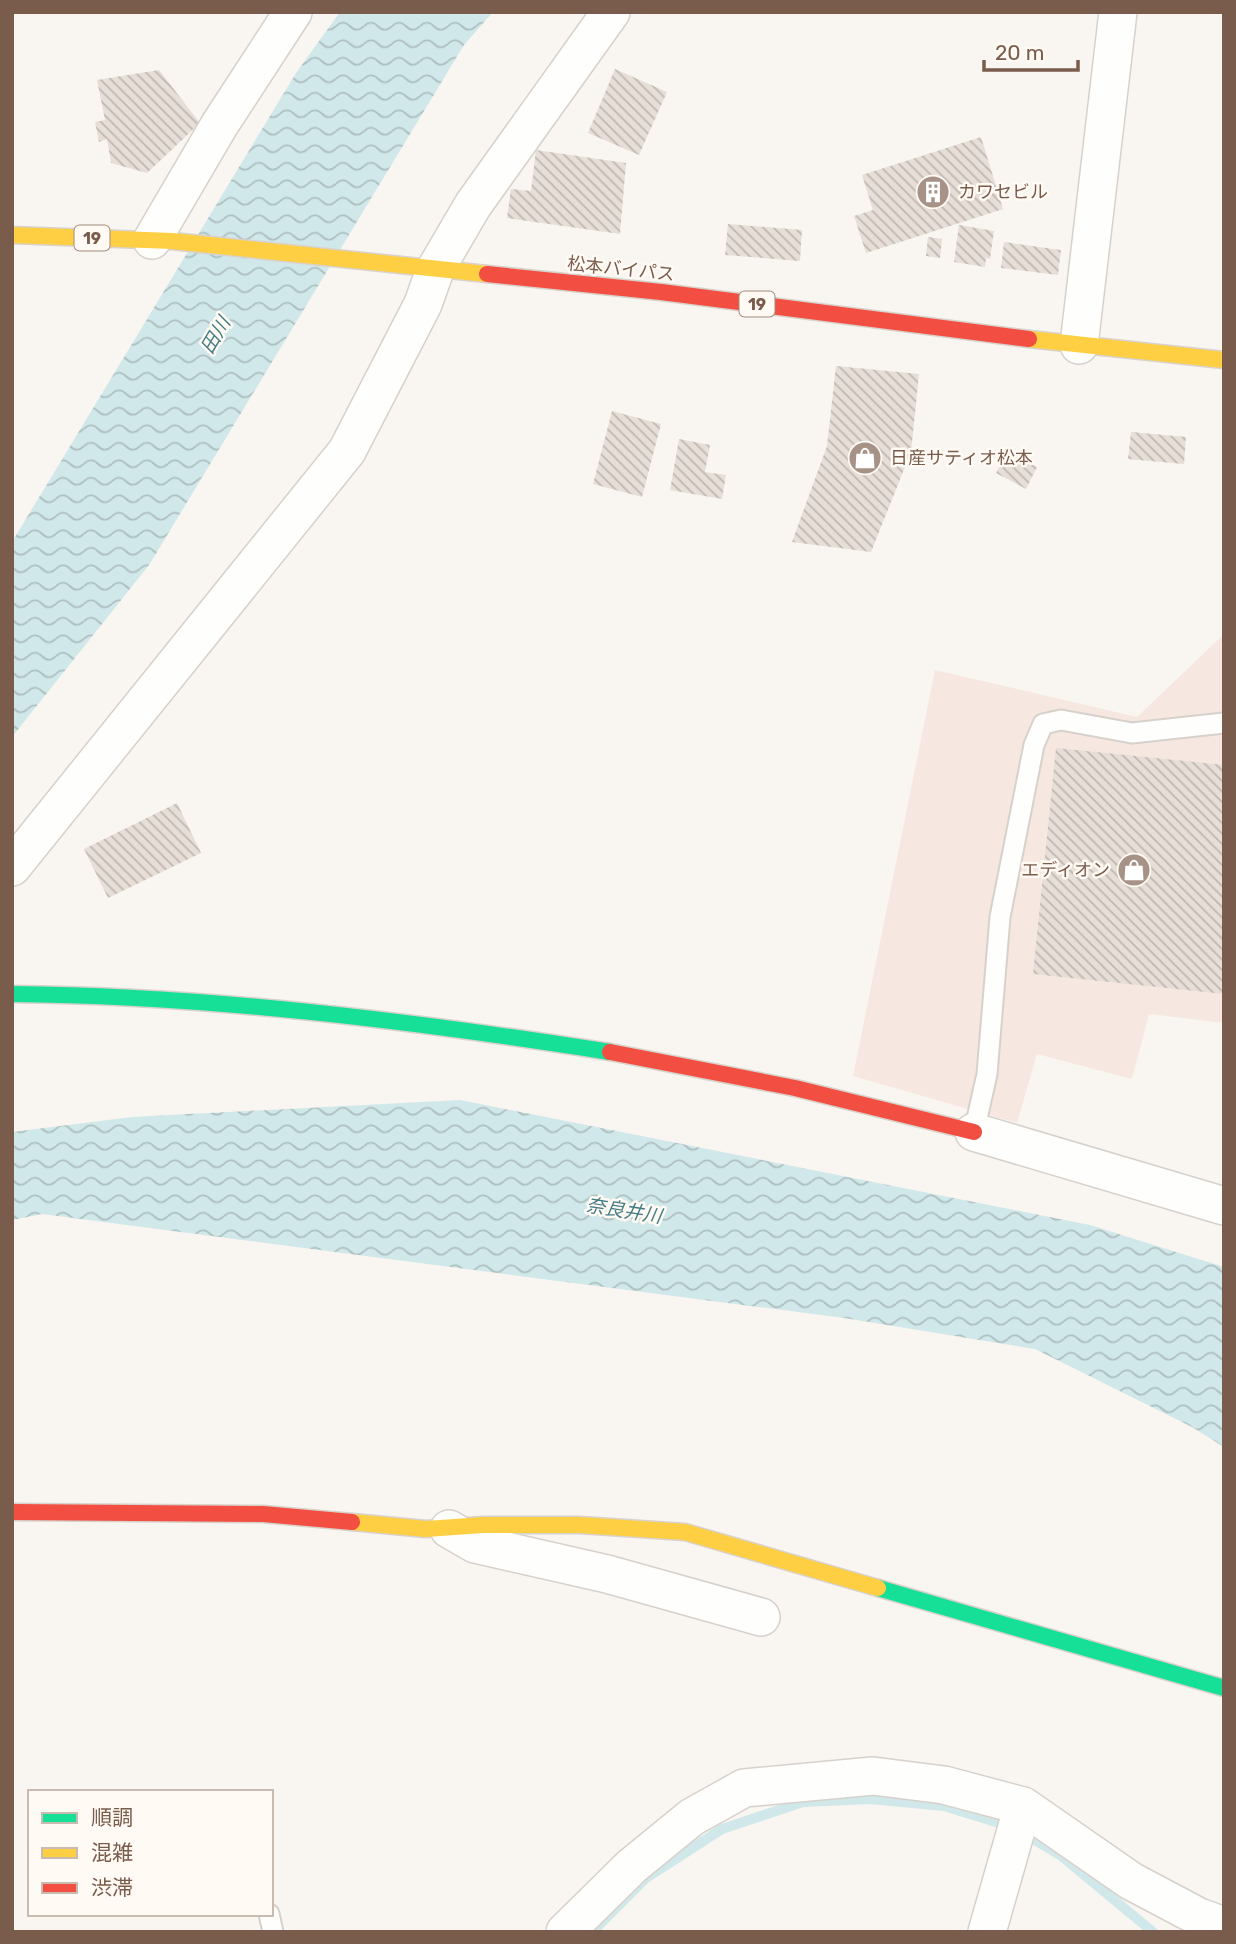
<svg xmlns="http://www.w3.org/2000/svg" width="1236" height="1944" viewBox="0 0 1236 1944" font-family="Rubik,'Noto Sans JP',sans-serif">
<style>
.commercial{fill:#f6e8e1}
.water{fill:url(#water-waves)}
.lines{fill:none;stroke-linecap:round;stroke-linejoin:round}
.stream{stroke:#d0e8ea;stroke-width:10}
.building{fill:url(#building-back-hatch)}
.lane-casing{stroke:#d7d1cb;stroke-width:23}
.street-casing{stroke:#d7d1cb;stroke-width:40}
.fast-casing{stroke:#d9d2cb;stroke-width:19}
.slow-casing{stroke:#d9d2cb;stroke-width:19}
.jam-casing{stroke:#d9d2cb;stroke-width:19}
.lane{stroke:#fefefd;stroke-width:19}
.street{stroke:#fefefd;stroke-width:37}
.fast{stroke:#16e098;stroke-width:16}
.slow{stroke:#ffcf43;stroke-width:16}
.jam{stroke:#f24e42;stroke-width:16}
.labels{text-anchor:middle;stroke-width:5;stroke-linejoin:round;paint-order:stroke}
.shield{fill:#fffaf3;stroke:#a28b7f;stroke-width:2}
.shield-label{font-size:16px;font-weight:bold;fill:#7a5c4d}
.poi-label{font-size:18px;fill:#7a5c4d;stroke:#fffaf3;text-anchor:start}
.street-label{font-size:18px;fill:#7a5c4d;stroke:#fffaf3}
.water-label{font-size:19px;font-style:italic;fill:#437c86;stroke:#fffaf3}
</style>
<defs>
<pattern id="water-waves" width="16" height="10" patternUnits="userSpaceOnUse" patternTransform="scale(1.75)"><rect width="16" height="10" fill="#d0e8ea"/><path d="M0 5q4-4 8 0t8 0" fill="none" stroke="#aebfc0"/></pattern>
<pattern id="building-back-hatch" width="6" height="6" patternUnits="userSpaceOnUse" patternTransform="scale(1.75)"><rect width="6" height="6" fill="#e6ded7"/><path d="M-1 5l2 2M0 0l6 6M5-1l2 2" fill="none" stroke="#bfb7b1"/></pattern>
</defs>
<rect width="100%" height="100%" fill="#f9f5f0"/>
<path class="commercial" d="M1224,634v389l-75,-9 -17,65 -95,-25 -20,69 -164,-47 82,-406 202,47z"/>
<path class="water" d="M340,12h153l-29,33 -315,520 -137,172v-195l284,-469z
M460,1100l630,125 134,42v180l-32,-20 -157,-78 -191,-31 -802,-104 -30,6v-88l120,-15z"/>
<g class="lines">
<path class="stream" d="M1023,1833l37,22 93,77
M592,1932l54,-54 76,-49 81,-27 67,-3 74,7 65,20"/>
</g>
<path class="building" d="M615,69l52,23 -28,63 -51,-22z
M159,70l41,53 -53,50 -36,-10 -4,-24 -8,3 -4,-20 10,-2 -8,-40z
M981,137l22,72 -137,44 -12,-37 19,-6 -11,-35z
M536,150l90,13 -6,71 -113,-16 4,-29 20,2z
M728,224l74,6 -2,31 -75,-6z
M959,225l35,6 -4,28 -4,-1 -1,9 -31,-5z
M928,237l14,2 -2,19 -14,-2z
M1004,242l57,8 -3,25 -57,-7z
M836,366l83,8 -8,78 -40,100 -79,-10 35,-96z
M612,411l49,13 -19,73 -49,-13z
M1131,432l55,5 -2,27 -56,-5z
M679,439l31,6 -5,27 21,3 -4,24 -52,-9z
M1007,452l30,15 -11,22 -30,-16z
M1056,748l168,17v229l-191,-20z
M177,803l24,50 -93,45 -24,-49z"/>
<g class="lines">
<defs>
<path id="lane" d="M974,1132l13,-58 13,-157 34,-172 9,-21 18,-4 71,13 92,-10
M269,1914l4,18"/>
<path id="street" d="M152,240l68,-116 73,-112
M1079,345l39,-333
M12,867l335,-416 76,-147 12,-34 38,-65 138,-193
M974,1132l250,74
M449,1529l26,15 132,30 154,43
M565,1932l67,-66 60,-49 52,-29 129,-12 71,9 79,21 108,75 68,36 25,9
M987,1932l36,-126"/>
<path id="fast" d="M12,994c200,2 400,27 598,58
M878,1588l346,100"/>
<path id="slow" d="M12,235l160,6 315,33
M1029,339l195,21
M352,1522l74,7 57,-4h97l105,7 193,56"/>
<path id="jam" d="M487,274l174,18 368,47
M610,1052l185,36 179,44
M12,1512l251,2 89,8"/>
</defs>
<use href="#lane" class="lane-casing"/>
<use href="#street" class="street-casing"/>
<use href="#fast" class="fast-casing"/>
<use href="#slow" class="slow-casing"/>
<use href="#jam" class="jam-casing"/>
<use href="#lane" class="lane"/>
<use href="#street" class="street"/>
<use href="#fast" class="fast"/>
<use href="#slow" class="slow"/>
<use href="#jam" class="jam"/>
</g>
<defs>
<symbol id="building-disc" viewBox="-11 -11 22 22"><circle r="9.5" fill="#a69286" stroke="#fffaf3"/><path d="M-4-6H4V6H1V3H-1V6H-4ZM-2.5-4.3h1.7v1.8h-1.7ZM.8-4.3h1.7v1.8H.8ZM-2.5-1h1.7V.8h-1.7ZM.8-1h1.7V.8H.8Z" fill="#fff"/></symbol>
<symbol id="shop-disc" viewBox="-11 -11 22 22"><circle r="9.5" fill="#a69286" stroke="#fffaf3"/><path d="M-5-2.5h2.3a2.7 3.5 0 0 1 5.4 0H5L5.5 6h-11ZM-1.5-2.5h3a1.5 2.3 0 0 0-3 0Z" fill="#fff"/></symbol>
</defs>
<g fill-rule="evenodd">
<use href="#building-disc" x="914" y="173" width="38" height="38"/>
<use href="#shop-disc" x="846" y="439" width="38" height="38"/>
<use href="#shop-disc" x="1115" y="851" width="38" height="38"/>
</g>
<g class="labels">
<g class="shield">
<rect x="74.5" y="225.5" width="35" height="25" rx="5"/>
<rect x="739.5" y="291.5" width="35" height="25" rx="5"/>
</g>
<g class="shield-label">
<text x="92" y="244">19</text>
<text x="757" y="310">19</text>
</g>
<g class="poi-label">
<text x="958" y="198">カワセビル</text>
<text x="890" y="464">日産サティオ松本</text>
<text x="1110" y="876" text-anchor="end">エディオン</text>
</g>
<g class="street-label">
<text transform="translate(621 269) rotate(6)" y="6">松本バイパス</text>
</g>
<g class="water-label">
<text transform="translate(215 335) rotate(-59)" y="7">田川</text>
<text transform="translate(624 1210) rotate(9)" y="7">奈良井川</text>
</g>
</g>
<rect width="1236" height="1944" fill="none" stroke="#7a5c4d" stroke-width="28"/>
<rect x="28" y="1790" width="245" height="126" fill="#fffaf3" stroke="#cabbb1" stroke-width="2"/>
<rect x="42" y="1813" width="35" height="10" fill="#16e098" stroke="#cabbb1" stroke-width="2"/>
<text x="91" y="1825" font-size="21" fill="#7a5c4d">順調</text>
<rect x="42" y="1848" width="35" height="10" fill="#ffcf43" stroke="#cabbb1" stroke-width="2"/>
<text x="91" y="1860" font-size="21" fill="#7a5c4d">混雑</text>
<rect x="42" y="1883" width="35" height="10" fill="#f24e42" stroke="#cabbb1" stroke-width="2"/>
<text x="91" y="1895" font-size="21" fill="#7a5c4d">渋滞</text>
<path d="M984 60v10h94v-10" fill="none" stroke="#7a5c4d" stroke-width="3.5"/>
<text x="995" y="60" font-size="21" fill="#7a5c4d" stroke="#fffaf3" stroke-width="5" paint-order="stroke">20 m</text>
</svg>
